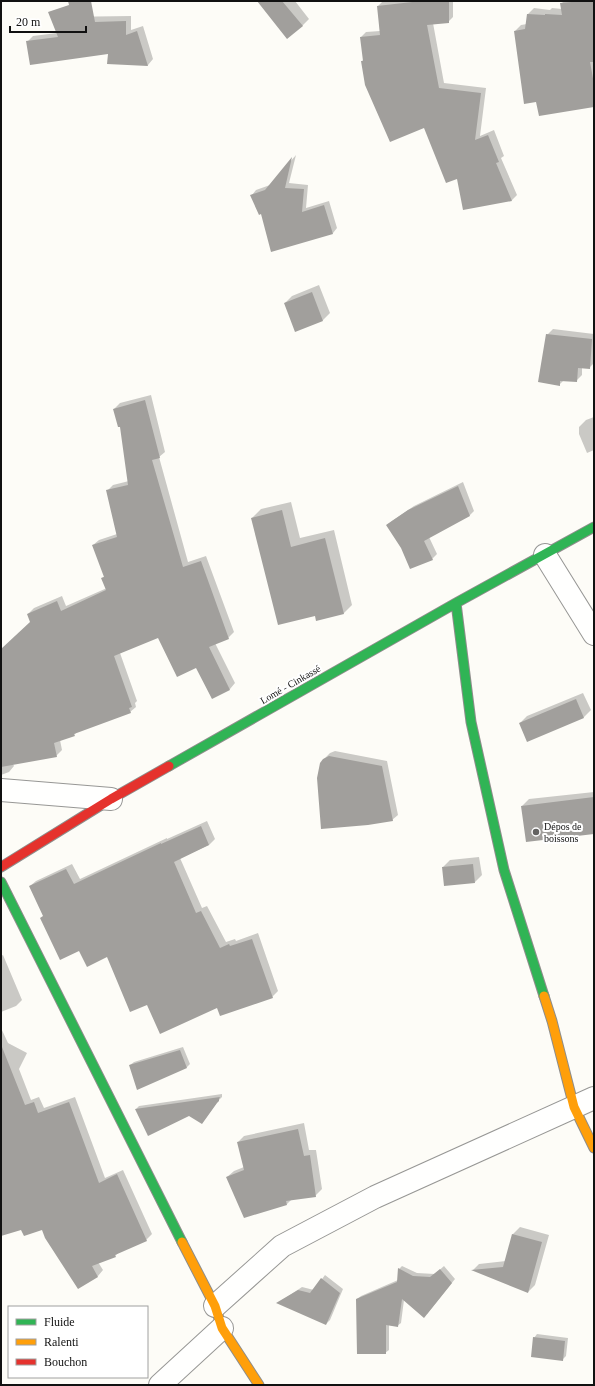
<svg xmlns="http://www.w3.org/2000/svg" width="595" height="1386" viewBox="0 0 595 1386" font-family="Georgia,serif">
<style>
.shadow{fill:#0003}
.building{fill:#a19f9c}
.lines{fill:none;stroke-linecap:round;stroke-linejoin:round}
.street-casing{stroke:#979795;stroke-width:24}
.fast-casing{stroke:#8e8d8b;stroke-width:11}
.slow-casing{stroke:#8e8d8b;stroke-width:11}
.jam-casing{stroke:#8e8d8b;stroke-width:11}
.street{stroke:#fffffe;stroke-width:22}
.fast{stroke:#30b455;stroke-width:9}
.slow{stroke:#ff9f0a;stroke-width:9}
.jam{stroke:#e5322d;stroke-width:9}
.poi-dot{fill:#646362;stroke:#fff;stroke-width:1.5}
.labels{text-anchor:middle;stroke-width:4;stroke-linejoin:round;paint-order:stroke}
.street-label{font-size:10px;fill:#111;stroke:#fff}
.poi-label{font-size:10px;fill:#111;stroke:#fff;text-anchor:start}
</style>
<rect width="100%" height="100%" fill="#fdfcf7"/>
<path class="shadow" d="M265,1h30l14,18 -7,7z
M383,1h70v16l-5,5 -15,1 11,60 42,5 -6,48 14,-6 10,26 -3,2 16,37 -5,5 -48,9 -6,-31 -34,-52 -62,-65 2,-2 -3,-22 5,-5 14,-1 -2,-25z
M564,1h30v105l-57,-5 -22,-70 6,-6 6,-1 1,-10 6,-6 16,2 2,-2 10,1 -1,-5z
M131,16v14l12,-4 10,33 -5,6 -39,-2v-10l-82,-11 6,-6 24,-3 2,-16z
M296,155l-7,28 19,2 -2,23 23,-7 8,27 -4,5 -71,-20 -10,-18 4,-5 14,-5z
M319,285l11,28 -7,7 -27,10 -11,-27 7,-7z
M553,329l41,5v29l-5,5 -7,-1v8l-6,6 -12,-1 -5,5 -12,-50z
M151,395l14,57 -6,5 29,105 18,-6 28,76 -6,6 -13,5 20,40 -5,6 -18,9 -16,-32 -38,-30 -38,17 17,48 -2,2 1,4 -6,5 -52,19 -4,4 -14,5 2,10 -6,6 -43,8 1,2 -5,6 -8,3v-116l30,-37 -3,-8 6,-6 28,-12 4,10 41,-18 -5,-10 3,-2 -12,-31 6,-5 18,-6 -10,-43 6,-6 16,-4 -8,-55 -7,-17 6,-6z
M594,417v33l-7,3 -8,-19v-7l7,-7z
M463,482l11,29 -4,4 -41,22 8,17 -5,5 -31,-12 -14,-22 5,-4 22,-15z
M291,502l9,36 34,-8 18,75 -8,8 -28,1 -64,-96 9,-9z
M583,693l8,17 -7,7 -57,23 -7,-17 7,-7z
M335,751l52,10 11,54 -6,5 -68,-61 6,-6z
M594,792v40l-72,-26 7,-7z
M207,821l8,18 -6,6 -29,13 22,50 5,-2 19,36 9,-3 1,2 22,-8 20,58 -6,6 -54,9 -70,-2 -40,-48 -28,-7 -36,-33 -14,-30 6,-5 36,-17 8,15 87,-41v1z
M479,857l3,18 -7,7 -32,-15 7,-7z
M3,955l19,45 -6,6 -15,6v-56z
M1,1028l7,15 19,10 -8,16 12,31 8,-3 5,11 31,-11 30,81 18,-8 29,64 -6,6 -28,13 -3,3 -17,6 5,8 -5,6 -20,12 -36,-59h-20l-21,6z
M183,1047l7,17 -3,3 -50,21 -7,-23 4,-3z
M222,1094v3l-4,4 -16,22 -13,-8 -53,-6 3,-3z
M304,1123l5,27h7l6,39 -7,7 -23,3 -5,5 -60,-27 7,-6 10,-4 -6,-25 6,-6z
M520,1227l29,8 -14,50 -7,7 -55,-22 6,-6 27,-3 7,-27z
M402,1266l15,7 18,1 9,-8 11,13 -28,35 -23,-14 -3,23 -4,3 -8,-1v25l-4,3 -28,-54 4,-3 37,-16 1,-11z
M325,1275l18,14 -13,31 -4,4 -48,-21 24,-16 12,3z
M537,1334l31,4 -2,18 -4,4 -28,-22z"/>
<path class="building" d="M68,1h23l4,21 31,-1v14l11,-4 11,35 -41,-2 1,-10 -78,11 -4,-24 32,-4 -10,-25 21,-7z
M257,1h25l21,25 -16,13z
M421,1h28v22l-22,2 12,63 42,5 -6,47 13,-5 11,27 -3,1 16,38 -49,9 -6,-31 -11,4 -22,-55 -34,14 -25,-57 -4,-24h2l-3,-24 20,-2 -3,-29z
M583,1h11v61h-4l4,22v23l-55,9 -3,-14 -12,2 -10,-73 11,-2 2,-15 18,1v-1l17,1 -2,-12z
M292,157l-7,31 19,1 -2,23 22,-7 9,29 -62,18 -10,-38 -2,1 -9,-20 15,-5z
M312,292l11,29 -28,11 -11,-29z
M546,334l46,5 -2,30 -12,-1 -1,14 -17,-1v5l-22,-4z
M145,400l15,58 -8,2 31,107 18,-6 28,78 -20,8 21,43 -18,9 -16,-31 -19,9 -19,-39 -44,18 18,51 -3,1 2,5 -57,21 1,2 -21,7 3,14 -56,10v-118l29,-27 -3,-8 30,-13 4,10 45,-21 -5,-12 3,-1 -12,-32 25,-8 -11,-47 22,-5 -8,-58h-2l-5,-18z
M458,486l12,30 -46,25 9,19 -23,9 -9,-21 -15,-23 22,-15z
M282,510l9,37 34,-9 19,76 -28,7 -1,-5 -37,9 -27,-107z
M576,699l8,19 -57,24 -8,-19z
M329,756l53,10 11,55 -25,4 -47,4 -4,-51 3,-15 3,-4z
M594,797v37l-68,8 -5,-36z
M201,826l8,19 -35,17 22,51 5,-2 19,37 9,-4 1,2 22,-7 21,59 -53,18 -3,-8 -57,26 -13,-29 -17,7 -23,-55 -20,10 -8,-16 -19,9 -20,-42 3,-2 -14,-30 37,-17 8,15 87,-41v1z
M473,864l2,19 -31,3 -2,-19z
M1,1047h1l23,58 9,-3 4,11 31,-11 30,81 18,-9 30,67 -32,14 1,2 -24,9 6,11 -20,12 -33,-51 -3,-8 -18,6 -3,-6 -20,6z
M180,1050l7,18 -50,22 -8,-25z
M220,1097l-1,2v2l-2,2 -15,21 -13,-8 -41,20 -13,-27z
M298,1129l6,27 6,-1 6,42 -30,4 1,4 -43,13 -18,-41 18,-7 -7,-28z
M512,1234l30,8 -14,51 -57,-23 32,-3z
M398,1268l15,8 17,1 10,-8 12,14 -28,35 -22,-19 -4,28 -12,-2v29h-29l-1,-55 41,-17z
M321,1278l19,15 -14,32 -50,-22 22,-13 12,3z
M533,1337l32,4 -2,20 -32,-4z"/>
<g class="lines">
<defs>
<path id="street" d="M545,555l49,79
M1,790l110,9
M215,1306l67,-60 93,-49 219,-99
M160,1385l62,-57"/>
<path id="fast" d="M456,603l15,119 33,148 40,126
M169,766l287,-163 138,-76
M1,882l181,360"/>
<path id="slow" d="M544,996l8,25 22,86 20,41
M182,1242l33,64 7,22 37,57"/>
<path id="jam" d="M1,867l110,-68 58,-33"/>
</defs>
<use href="#street" class="street-casing"/>
<use href="#fast" class="fast-casing"/>
<use href="#slow" class="slow-casing"/>
<use href="#jam" class="jam-casing"/>
<use href="#street" class="street"/>
<use href="#fast" class="fast"/>
<use href="#slow" class="slow"/>
<use href="#jam" class="jam"/>
</g>
<circle class="poi-dot" cx="536" cy="832" r="4"/>
<g class="labels">
<g class="street-label">
<text transform="translate(290 684) rotate(-30)" y="4">Lomé - Cinkassé</text>
</g>
<g class="poi-label">
<text x="544" y="830">Dépos de<tspan x="544" dy="12">boissons</tspan></text>
</g>
</g>
<rect width="595" height="1386" fill="none" stroke="#111111" stroke-width="4"/>
<rect x="8" y="1306" width="140" height="72" fill="#ffffff" stroke="#a0a0a0"/>
<rect x="16" y="1319" width="20" height="6" fill="#30b455" stroke="#a0a0a0"/>
<text x="44" y="1326" font-size="12" fill="#111111">Fluide</text>
<rect x="16" y="1339" width="20" height="6" fill="#ff9f0a" stroke="#a0a0a0"/>
<text x="44" y="1346" font-size="12" fill="#111111">Ralenti</text>
<rect x="16" y="1359" width="20" height="6" fill="#e5322d" stroke="#a0a0a0"/>
<text x="44" y="1366" font-size="12" fill="#111111">Bouchon</text>
<path d="M10 26v6h76v-6" fill="none" stroke="#111111" stroke-width="2"/>
<text x="16" y="26" font-size="12" fill="#111111" stroke="#ffffff" stroke-width="3" paint-order="stroke">20 m</text>
</svg>
